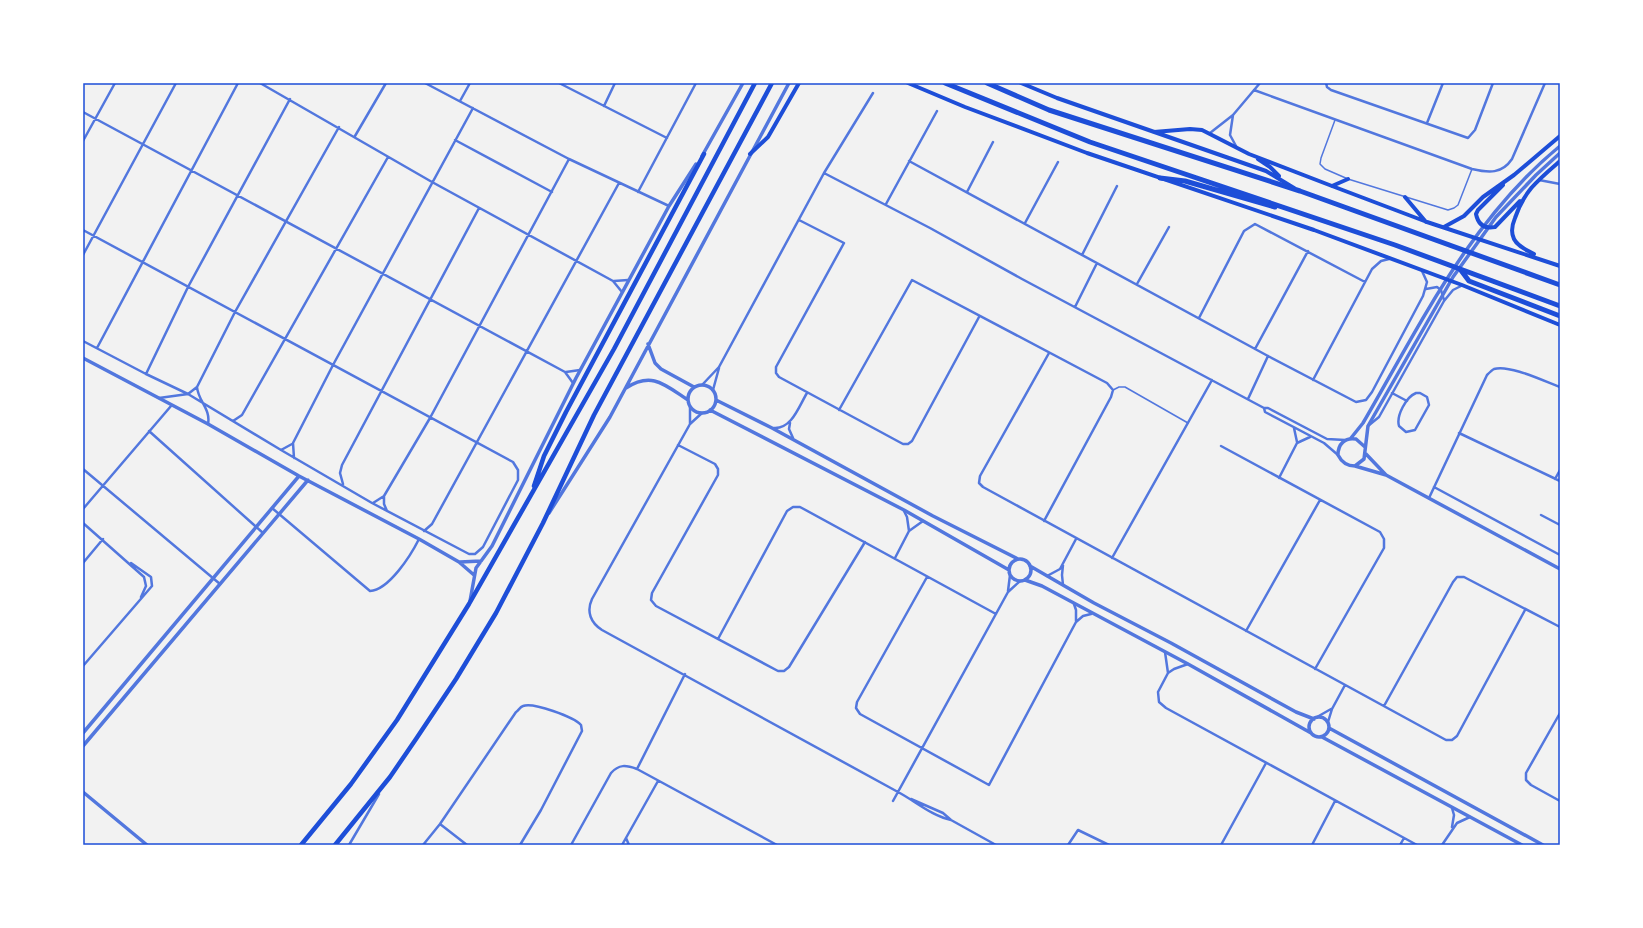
<svg xmlns="http://www.w3.org/2000/svg" width="1643" height="928" viewBox="0 0 1643 928" font-family="'Zilla Slab',serif">
<style>
.lines{fill:none;stroke-linecap:round;stroke-linejoin:round}
.service{stroke:#5277de;stroke-width:1.5}
.minor{stroke:#5277de;stroke-width:2.5}
.tertiary{stroke:#5277de;stroke-width:3.5}
.secondary{stroke:#1d4ed8;stroke-width:4}
.primary{stroke:#1d4ed8;stroke-width:4.5}
.motorway{stroke:#1d4ed8;stroke-width:5}
.neatline{fill:none;stroke:#1d4ed8;stroke-width:1.5}
</style>
<rect width="100%" height="100%" fill="#f2f2f2"/>
<g class="lines">
<path class="service" d="M1335,120l-14,38 -1,6 5,5 23,10 100,31 6,-2 4,-3 14,-36
M1113,390l6,-3h6l63,36"/>
<path class="minor" d="M260,83l172,99 181,99 9,11
M425,83l144,76 100,47
M559,83l108,55
M1326,83l1,4 4,3 137,48 7,-8 18,-47
M1254,90l218,79c17,4 30,5 40,-10l33,-76
M460,101l10,-18
M604,106l11,-23
M83,112l482,260 8,11
M1233,115l-3,20 6,11
M1427,123l16,-40
M1210,133l23,-18 27,-32
M355,136l31,-53
M455,140l97,52
M83,141l32,-58
M909,161l359,195 88,46 10,-2 6,-8 51,-96 4,-14 -5,-11
M824,173l106,55 92,51 242,129h4l59,31 18,1
M1539,180l21,4
M638,192l58,-109
M967,192l26,-50
M886,204l51,-93
M799,220l45,23 -68,124v6l3,4 124,67h5l4,-3 67,-124
M1025,223l33,-61
M83,230l430,232 5,8v10l-35,67 -8,7h-6l-97,-51 -91,-53 -93,-56 -42,-20 -63,-33
M83,255l93,-172
M1082,255l35,-69
M614,281l14,-1
M1137,284l32,-57
M1426,289l11,-2 4,3 3,10
M1075,307l22,-44
M1199,318l45,-87 11,-7 110,58
M97,348l141,-265
M1255,349l53,-98
M1049,353l-69,123 -1,7 4,4 463,253h6l5,-4 68,-126
M566,372l14,-2
M146,374l42,-87 102,-188
M1313,380l59,-111 9,-8 8,-2
M702,385l17,-18 105,-194 49,-80
M197,387c1,14 14,22 11,37
M713,390l6,-22
M1392,393l15,8
M1416,393h4l7,4 2,8 -14,25 -9,2 -7,-6c-3,-10 7,-29 17,-33z
M159,398l29,-4 9,-7 38,-75 104,-185
M1248,399l20,-43
M1264,408l1,4 59,31 14,12
M839,410l73,-130 195,103 6,7 -2,7 -67,124
M702,413l-12,11 -98,175c-6,13 -1,24 10,31l296,162c17,9 34,24 53,28
M233,421l9,-6 146,-258
M790,423l-1,6 4,9
M690,424v-17
M1368,426l11,-9 65,-116 9,-11 8,-4
M774,428c18,1 25,-22 33,-35
M1294,428l3,14
M149,431l114,102
M1459,433l101,48
M678,445l37,19 3,5v6l-66,118 -1,7 5,6 122,65h6l5,-4 76,-125
M1221,446l159,86 4,7v9l-69,121
M281,450l11,-6
M294,458l-1,-15 40,-78 140,-257
M83,469l137,115
M1279,478l18,-35 13,-6
M1555,479l5,-9
M343,484l-3,-11 2,-8 137,-257
M1434,487l126,68
M384,497v7l3,7
M1429,498l58,-123c2,-2 5,-5 7,-6 15,-5 52,13 66,18
M373,503l11,-7 46,-78 139,-259
M272,508l98,83c19,-1 41,-36 49,-52
M83,509l88,-103
M904,511l3,6 2,14
M1541,515l19,10
M83,523l61,54 2,9 -5,11
M424,531l8,-7 187,-341
M895,558l14,-27 14,-10
M1112,558l100,-178
M83,563l20,-24
M1063,565l-1,10 1,10
M1047,576l13,-7 16,-30
M927,577l-70,125 -1,6 4,6 129,71 87,-163 7,-6 8,-2
M1008,591l2,-16
M1074,604l2,6v11
M1246,631l74,-131
M718,639l69,-128 6,-4h7l196,107
M1165,652l3,21
M1188,664l-14,5 -6,4 -10,19 1,10 7,6 251,137
M83,666l69,-80 -1,-9 -20,-14
M1384,706l69,-124 4,-5h7l96,50
M1560,713l-34,60v7l5,5 29,16
M1317,717l14,-8
M1328,722l4,-13 13,-24
M637,769l48,-95
M911,799l32,14 8,7 45,25
M893,801l115,-209 12,-11
M1452,808l2,7 -2,12
M440,824l27,21
M626,838l3,7
M349,845l30,-51
M423,845l17,-21 76,-112c2,-1 4,-5 7,-6 10,-4 51,11 58,19l1,6 -41,79 -21,35
M571,845l40,-72c8,-9 15,-8 26,-4l140,76
M622,845l36,-64
M1068,845l10,-15 31,15
M1221,845l45,-82
M1312,845l23,-44
M1400,845l4,-7
M1442,845l15,-22 13,-6"/>
<path class="tertiary" d="M702,156l41,-73
M648,344l7,19 6,6 33,18
M83,358l125,66 91,52 120,63 40,23 15,13
M688 399a14 14 0 1 1 28 0a14 14 0 1 1-28 0Z
M626,388c26,-17 39,-3 62,12
M716,400l56,28 161,88 85,43
M710,410l194,100 105,60
M1351,438l12,-15c57,-98 107,-203 197,-277
M1365,447l-9,-8c-11,-2 -18,5 -18,16 4,8 9,11 17,11l9,-7 4,-33 85,-149 43,-60 40,-42 24,-22
M1366,454l20,21
M1355,466l31,9 174,94
M549,513l61,-96 179,-334
M1009 570a11 11 0 1 1 22 0a11 11 0 1 1-22 0Z
M460,562l21,-1
M1030,566l64,37 77,40 125,69 18,7
M1025,580l17,6 146,78 123,69
M470,601l6,-33 16,-22 84,-168 93,-172 27,-42
M1309 727a10 10 0 1 1 20 0a10 10 0 1 1-20 0Z
M1329,728l214,117
M83,733l216,-257
M1322,737l200,108
M83,746l225,-266
M83,792l64,53"/>
<path class="secondary" d="M908,83l57,24 122,46 227,77 148,55 98,40
M1021,83l36,15 209,73 28,17
M1154,132l36,-3 12,1 47,24 83,32 95,36 133,44
M750,154l18,-17 31,-54
M1258,159l12,8 9,9
M1503,185l-25,25 -2,4c2,10 8,15 19,13l25,-26
M1332,186l16,-7
M1405,197l21,25
M1444,227l20,-11 19,-19 31,-22 46,-39
M1534,254c-7,-4 -16,-7 -20,-15 -3,-6 -2,-14 1,-21 9,-27 23,-38 45,-57"/>
<path class="primary" d="M534,486l10,-30 22,-44 138,-258
M301,845l50,-61 46,-64 72,-116 145,-255 141,-266
M335,845l55,-68 26,-38 40,-60 40,-66 47,-90 51,-108 178,-332"/>
<path class="motorway" d="M945,83l145,59 305,103 165,61
M987,83l62,27 251,81 260,94
M1160,178l25,3 90,26
M1460,269l9,12 91,35"/>
</g>
<rect width="1643" height="928" fill="none" stroke="#ffffff" stroke-width="168"/>
<rect x="84" y="84" width="1475" height="760" class="neatline"/>
</svg>
